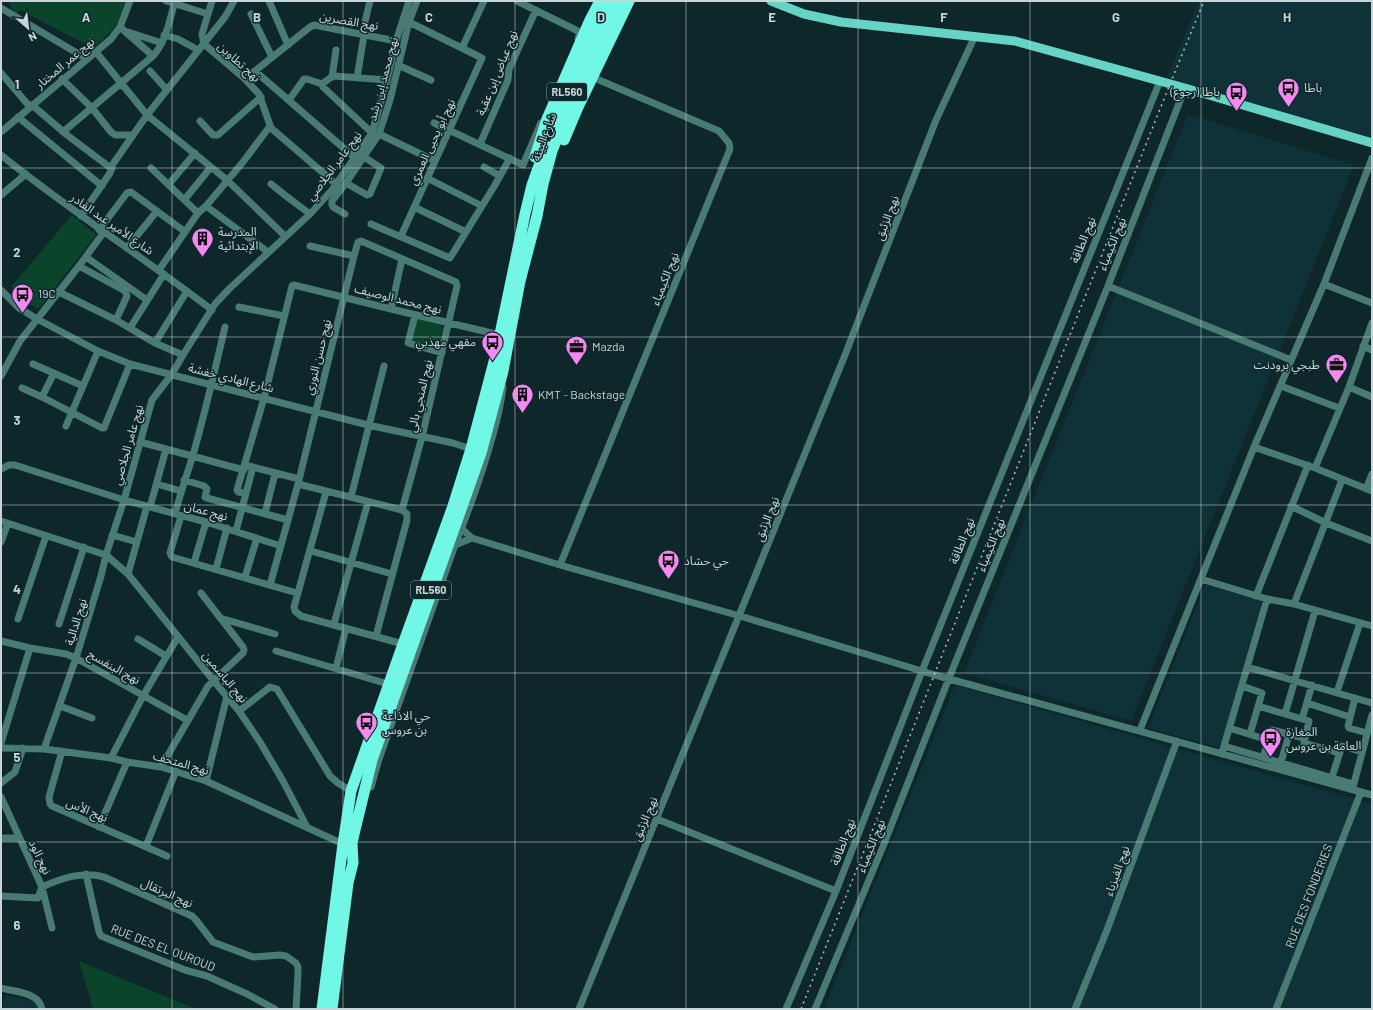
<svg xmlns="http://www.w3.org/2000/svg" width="1373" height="1010" viewBox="0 0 1373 1010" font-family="Barlow,'Noto Sans Arabic',sans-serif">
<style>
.built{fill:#0e3237}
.green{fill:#0a442b}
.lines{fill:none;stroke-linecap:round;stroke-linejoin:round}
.minor{stroke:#497a73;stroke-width:7}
.major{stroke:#66d3c4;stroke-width:9}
.highway{stroke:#70f7e5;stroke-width:11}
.rail{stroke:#b0c0c2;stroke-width:1.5;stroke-dasharray:2 4;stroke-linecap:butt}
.grid{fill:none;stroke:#c6d5d7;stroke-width:1;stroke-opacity:0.55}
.labels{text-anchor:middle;stroke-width:3;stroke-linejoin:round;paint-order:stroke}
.shield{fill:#0e272b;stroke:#8fa1a3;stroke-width:1}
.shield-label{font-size:11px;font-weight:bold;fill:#c6d5d7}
.street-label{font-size:12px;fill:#c6d5d7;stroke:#0e272b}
.poi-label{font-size:12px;fill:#c6d5d7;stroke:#0e272b;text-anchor:start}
.grid-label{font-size:13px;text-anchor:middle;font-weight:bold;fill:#c6d5d7;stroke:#0e272b;stroke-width:3;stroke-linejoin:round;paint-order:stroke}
</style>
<rect width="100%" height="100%" fill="#0e272b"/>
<path class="built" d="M1199,1h173v140l-205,-64z
M1188,114l166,51 -223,556 -167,-48z
M1205,585l57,15 -42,148 -72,-20z
M955,685l417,119v205h-548z
M5,995l30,7 5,7h-37z"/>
<path class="green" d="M9,1h117c-7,24 -14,31 -33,47l-73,-38 -3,3 -5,-3z
M72,215l24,20 -56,72 -3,1 -12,-6 -14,-15z
M418,318l22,6 3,5 -6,18 -24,-5 -1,-3z
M79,961l117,48h-103z"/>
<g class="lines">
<path class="minor" d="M166,1l42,13
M212,1l-10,33 2,10 40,34 15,16 12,34 65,56
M269,1l19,44
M517,1l63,31 -2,7
M1,8l86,51
M251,14l21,43
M120,27l33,29
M128,32l34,11
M362,34l8,-33
M164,35l14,4 20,11
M462,48l22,-47
M96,52l51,63 80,65 58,56
M398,65l33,15
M150,71l17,19
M255,71l100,87
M1,73l29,34
M332,77l4,-27
M244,78l11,-7 55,-44 4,-2 82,16
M357,78l7,-43
M62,79l30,29 19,24 4,3h18
M289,100l15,-21h3l15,5
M32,105l35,30 45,34
M18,117l84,69
M200,121l13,14h5l43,-38
M434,123l89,42 18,-42
M1,132l110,-93 9,-12 10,-26
M63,132l90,-76c13,-14 17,-37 22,-55
M372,133l-49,-46 -1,-3 8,-6 4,-2 53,4
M379,134l56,27
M480,144l28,-64 1,-11 27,-59
M1,155c68,55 142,102 211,155
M484,167l16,9
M151,168l47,45
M427,178l55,28
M346,183l21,12 3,-1 11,-26 -17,-11
M169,184l26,-31
M271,184l15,12 24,18
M1,195l25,-21
M185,199l26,-32
M206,206l62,46
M414,207l52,25
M345,214l-12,-7 -1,-2v-4l14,-18 33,-49 11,-34 19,-78 8,-21
M81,216l29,-43 3,-9 34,-49 78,-98 9,-16
M371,224l79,34 45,-73 15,-27
M99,230l28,-37 4,-1 53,39
M401,236l81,-178 -73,-36
M310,246l44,10
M127,248l30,-37
M86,257l61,43
M79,266l46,25 2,5 -11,24
M159,270l39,-57 8,-7 37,-44 27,-36
M1324,284l48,19
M1108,286l183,74
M1,290l18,18 18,11 61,32 32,13 238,61 85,18 18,6
M59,292l57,28 39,23 28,12
M239,307l45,9
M391,309l11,-50
M415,315l-7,28 34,10
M130,328l34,-54
M155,343l32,-52
M1363,346l9,4
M33,364l50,22
M1,376l19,-35 59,-75 25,-34
M1281,386l58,22
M1349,387l23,10
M22,388l20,9 60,31h2l26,-64
M42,397l12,-24
M66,426l32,-75
M140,442l104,28
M1254,447l61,21 57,23
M249,466l50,13
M1315,468l34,-81 23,-64
M1,469l8,-4h6l109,35 82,22 75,24
M184,480l20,6 3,3 -2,8 2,1 81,22
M157,484l24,7
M298,484l104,26 5,4v6l-31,116
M1366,489l6,-15
M326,492l-32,115 1,4 6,5 102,28
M245,493l-7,-1 -1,-2 27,-92 28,-112 2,-1 97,24 109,26
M351,497l33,-131
M1291,506l35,17 46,18
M150,507l16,-58
M265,513l10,-39
M175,514c5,-20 12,-39 18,-59 12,-42 22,-85 32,-128
M181,516l-11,37 2,4 125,36
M1,521l105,34 22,19 85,106 26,31 21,31 23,39 24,46
M462,529l10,9 88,27 180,51 195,59 437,120
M236,531l17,-64
M112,535l25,7
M1,542l7,-19
M455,545l17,-7
M311,551l81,23
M194,563l12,-41
M560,565l170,-416 -1,-6 -10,-12 -127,-54
M216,569l11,-41
M128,574l19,-68
M245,577l12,-39
M1201,579l66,20 27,5 78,22
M270,585l28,-101 56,-228 4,-14 3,-1 95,41 1,4 -35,151 -20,73
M1256,596l52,-131
M1294,604l48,-124
M220,618l55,16
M18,619l28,-83
M59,624l25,-77
M334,624l34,-122
M138,639l28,17
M1,641l29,7 36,6 10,4 111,62
M276,651l112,33
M1247,667l125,36
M336,668l10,-40
M1242,686l20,7 -12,41
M1337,692l23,-69
M1355,698l-7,28 1,2 18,5
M1307,703l43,14
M60,706l32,12
M1258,706l51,15 -5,22 35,10
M239,711l31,-24 7,2 53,87 8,7 13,8
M1285,714l30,-103
M1302,719l10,-34
M1229,728l39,12
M1140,730l114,-283 70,-163 48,-126
M1,743l29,-95
M1224,746l129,38
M1,748l43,1 67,9 16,4 34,5 45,14 137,63
M44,749l32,-91 25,-82 5,-21 18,-55 28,-100 20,-26 11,-19 32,-51 14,-15 81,-75 22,-24 40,-57 15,-53 9,-39 13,-40
M62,751l-13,46 1,7 2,2 115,50
M1222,753l45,-154
M1263,757l9,-27 32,8
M111,758l32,-62 35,-59
M1281,762l8,-27
M161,767l47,-81 35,-33 1,-3 -1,-3 -42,-54
M1332,777l10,-31 20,6
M206,781l21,-85
M1,783l14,-11 8,-24
M371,787l8,-28 76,-214c14,-35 27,-71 37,-107 5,-17 9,-34 11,-51
M1353,787l19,-72
M1,797l41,90 10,41
M657,819l179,72
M99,827l28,-65
M1,838h18
M146,846l30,-75
M86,874l13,58 2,4 84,34 22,6 40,18 28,15
M1,896l37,2 4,-11c20,-9 40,-16 62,-10l88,39 4,4 17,22 40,15 27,-2 6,1 10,7 2,4v7l-2,35
M1,988c14,4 38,4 41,21
M579,1009l266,-654 91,-235 39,-84
M786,1009l50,-118 86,-220 238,-590
M815,1009l69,-165 65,-166 159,-392 77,-198
M1075,1009l32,-79 70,-189
M1276,1009l85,-217"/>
<path class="major" d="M771,1l33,13 37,8 174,19 170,47 187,55"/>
<path class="highway" d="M555,122l22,-54 33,-67
M564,140l14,-33 51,-106
M535,157l12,-38 43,-99 10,-19
M322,1009l21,-165 8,-53 52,-147 50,-138 18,-57 24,-91 30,-144 7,-29 14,-39
M332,1009l16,-126 5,-20 -1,-20 2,-9 18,-74 109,-307 22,-82 17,-90 17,-65 6,-32 9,-33 22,-54 45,-96"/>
<path class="rail" d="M801,1009l369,-925 34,-83"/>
</g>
<path class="grid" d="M172,1v1008M343,1v1008M515,1v1008M686,1v1008M858,1v1008M1030,1v1008M1201,1v1008M1,168h1371M1,337h1371M1,505h1371M1,673h1371M1,842h1371"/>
<defs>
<symbol id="bus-pin" viewBox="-11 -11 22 30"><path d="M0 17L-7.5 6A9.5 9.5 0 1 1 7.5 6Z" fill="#f389f1" stroke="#0e272b"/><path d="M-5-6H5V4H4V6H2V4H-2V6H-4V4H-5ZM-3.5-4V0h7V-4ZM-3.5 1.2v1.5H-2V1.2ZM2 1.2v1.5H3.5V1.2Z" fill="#111"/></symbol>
<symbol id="building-pin" viewBox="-11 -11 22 30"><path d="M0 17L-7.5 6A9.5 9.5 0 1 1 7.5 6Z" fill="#f389f1" stroke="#0e272b"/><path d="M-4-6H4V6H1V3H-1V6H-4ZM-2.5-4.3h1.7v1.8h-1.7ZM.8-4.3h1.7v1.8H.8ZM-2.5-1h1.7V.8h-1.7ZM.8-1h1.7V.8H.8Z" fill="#111"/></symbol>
<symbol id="office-pin" viewBox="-11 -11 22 30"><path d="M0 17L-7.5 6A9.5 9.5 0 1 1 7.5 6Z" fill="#f389f1" stroke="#0e272b"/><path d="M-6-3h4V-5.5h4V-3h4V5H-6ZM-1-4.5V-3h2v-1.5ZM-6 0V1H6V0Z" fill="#111"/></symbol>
</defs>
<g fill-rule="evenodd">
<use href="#bus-pin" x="1276" y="76" width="25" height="34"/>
<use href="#bus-pin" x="1224" y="80" width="25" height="34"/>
<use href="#building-pin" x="190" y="226" width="25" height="34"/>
<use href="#bus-pin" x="10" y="282" width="25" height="34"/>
<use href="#bus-pin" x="480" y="330" width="25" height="34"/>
<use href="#office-pin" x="564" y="334" width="25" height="34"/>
<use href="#office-pin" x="1324" y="352" width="25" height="34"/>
<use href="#building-pin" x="510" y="382" width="25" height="34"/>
<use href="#bus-pin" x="656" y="548" width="25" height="34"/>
<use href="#bus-pin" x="354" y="710" width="25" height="34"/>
<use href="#bus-pin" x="1258" y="726" width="25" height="34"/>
</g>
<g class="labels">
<g class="shield">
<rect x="547" y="83" width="40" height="18" rx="3"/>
<rect x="411" y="581" width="40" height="18" rx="3"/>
</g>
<g class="shield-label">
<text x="567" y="96">RL560</text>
<text x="431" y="594">RL560</text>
</g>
<g class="street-label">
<text transform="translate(349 21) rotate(10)" y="4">نهج القصرين</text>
<text transform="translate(239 62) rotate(42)" y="4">نهج تطاوين</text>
<text transform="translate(65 63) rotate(-40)" y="4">نهج عمر المختار</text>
<text transform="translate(497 73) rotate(-68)" y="4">نهج عياض إبن عقبة</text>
<text transform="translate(383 79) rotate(-75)" y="4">نهج محمد إبن رشد</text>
<text transform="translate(544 137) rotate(-70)" y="4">شارع البيئة</text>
<text transform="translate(432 142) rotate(-65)" y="4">نهج أبو يحيى العمري</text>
<text transform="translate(334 166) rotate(-53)" y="4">نهج عامر الجلاصي</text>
<text transform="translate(887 218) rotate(-69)" y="4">نهج الزئبق</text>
<text transform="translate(112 224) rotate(35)" y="4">شارع الأمير عبد القادر</text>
<text transform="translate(1083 240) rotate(-68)" y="4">نهج الطاقة</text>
<text transform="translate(1112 244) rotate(-68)" y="4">نهج الكيمياء</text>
<text transform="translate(665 279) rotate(-68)" y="4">نهج الكيمياء</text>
<text transform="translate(398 299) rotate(14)" y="4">نهج محمد الوصيف</text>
<text transform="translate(318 357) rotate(-76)" y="4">نهج حسن النوري</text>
<text transform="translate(231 378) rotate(14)" y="4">شارع الهادي خفشة</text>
<text transform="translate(420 396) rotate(-77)" y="4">نهج المنجي بالي</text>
<text transform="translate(128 445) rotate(-74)" y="4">نهج عامر الجلاصي</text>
<text transform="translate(206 511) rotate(15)" y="4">نهج عمان</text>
<text transform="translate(767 519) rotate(-68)" y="4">نهج الزئبق</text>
<text transform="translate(962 541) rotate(-68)" y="4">نهج الطاقة</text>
<text transform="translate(991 545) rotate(-68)" y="4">نهج الكيمياء</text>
<text transform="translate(76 622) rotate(-73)" y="4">نهج الدالية</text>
<text transform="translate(114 667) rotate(29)" y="4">نهج البنفسج</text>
<text transform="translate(225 677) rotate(50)" y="4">نهج الياسمين</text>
<text transform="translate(181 763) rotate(16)" y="4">نهج المتحف</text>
<text transform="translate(87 810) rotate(22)" y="4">نهج الأس</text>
<text transform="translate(645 819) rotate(-67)" y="4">نهج الزئبق</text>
<text transform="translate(843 842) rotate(-69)" y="4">نهج الطاقة</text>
<text transform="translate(871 846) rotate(-68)" y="4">نهج الكيمياء</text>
<text transform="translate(40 857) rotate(65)" y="4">نهج الود</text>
<text transform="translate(1117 871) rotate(-70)" y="4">نهج الفيزياء</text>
<text transform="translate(167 893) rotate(24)" y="4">نهج البرتقال</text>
<text transform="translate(1309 896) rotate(-69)" y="4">RUE DES FONDERIES</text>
<text transform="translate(163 948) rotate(21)" y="4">RUE DES EL OUROUD</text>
</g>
<g class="poi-label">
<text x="1304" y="92">باطا</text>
<text x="1220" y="96" text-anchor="end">باطا (رجوع)</text>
<text x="218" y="236">المدرسة<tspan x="218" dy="14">الإبتدائية</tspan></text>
<text x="38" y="298">19C</text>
<text x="476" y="346" text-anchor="end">مقهي مهذبي</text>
<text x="592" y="351">Mazda</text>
<text x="1320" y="369" text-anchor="end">طبجي برودنت</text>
<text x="538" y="399">KMT - Backstage</text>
<text x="684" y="565">حي حشاد</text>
<text x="382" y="720">حي الاذاعة<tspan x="382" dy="14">بن عروس</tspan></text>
<text x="1286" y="736">المغازة<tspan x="1286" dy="14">العامة بن عروس</tspan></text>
</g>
</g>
<g class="grid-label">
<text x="86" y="22">A</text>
<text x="257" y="22">B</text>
<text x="429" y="22">C</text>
<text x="601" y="22">D</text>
<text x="772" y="22">E</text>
<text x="944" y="22">F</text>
<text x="1116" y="22">G</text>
<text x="1287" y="22">H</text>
<text x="17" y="89">1</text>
<text x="17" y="257">2</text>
<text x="17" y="425">3</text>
<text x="17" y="594">4</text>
<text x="17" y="762">5</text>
<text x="17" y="930">6</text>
</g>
<rect width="1373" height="1010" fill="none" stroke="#c6d5d7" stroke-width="4"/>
<g transform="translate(28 28) rotate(152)" stroke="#0e272b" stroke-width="3" paint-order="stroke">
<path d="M0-3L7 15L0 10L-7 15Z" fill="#c6d5d7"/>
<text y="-6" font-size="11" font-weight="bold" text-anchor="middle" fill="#c6d5d7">N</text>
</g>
</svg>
